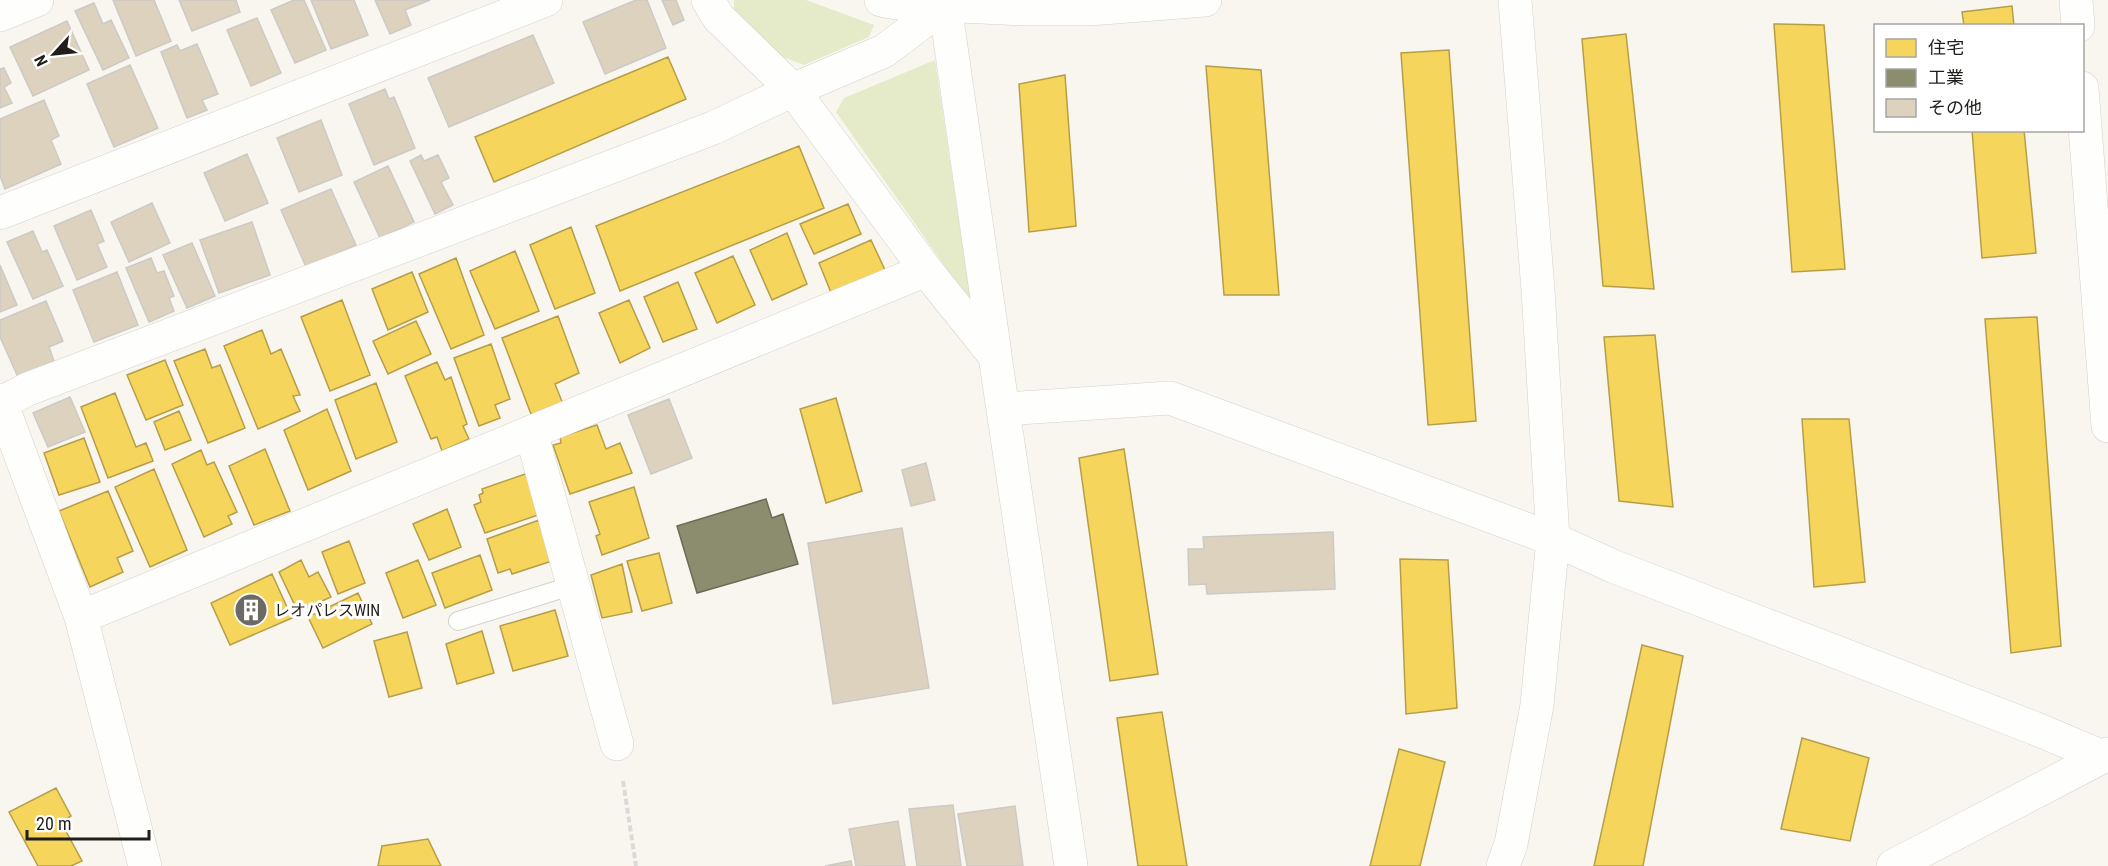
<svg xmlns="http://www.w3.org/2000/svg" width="2108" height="866" viewBox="0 0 2108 866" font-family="'Roboto Condensed','Noto Sans JP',sans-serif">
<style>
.green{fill:#e5eac8}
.homes{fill:#f6d55c;stroke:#b69e48;stroke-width:1.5}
.industry{fill:#8c8c6e;stroke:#6c6b55;stroke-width:1.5}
.building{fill:#ddd2be;stroke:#cccac6;stroke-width:1.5}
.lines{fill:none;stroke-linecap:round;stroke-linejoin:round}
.lane-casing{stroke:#d4d1cd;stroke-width:20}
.street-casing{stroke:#d4d1cd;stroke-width:34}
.secondary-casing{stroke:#d4d1cd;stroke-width:34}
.path{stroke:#dadad8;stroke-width:4;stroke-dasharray:6 3;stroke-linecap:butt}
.lane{stroke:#fefefd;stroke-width:18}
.street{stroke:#fefefd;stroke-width:33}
.secondary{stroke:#fefefd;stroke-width:33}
.labels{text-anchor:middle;stroke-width:6;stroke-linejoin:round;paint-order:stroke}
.poi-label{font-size:16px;fill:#201e1a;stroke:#fff;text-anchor:start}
</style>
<rect width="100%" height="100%" fill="#f9f6f0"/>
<path class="green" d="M734,0h72l68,25 -5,12 -65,28 -35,-13 -35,-41z
M935,60l36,243 -135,-191 8,-14z"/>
<path class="homes" d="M2012,6l2,20h-50l-2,-14z
M1774,24l50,1 21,244 -53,3z
M1626,34l28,255 -51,-3 -21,-247z
M1449,50l27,371 -48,4 -27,-372z
M668,57l18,42 -192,83 -19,-45z
M1206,66l55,4 18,225h-55z
M1065,75l11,151 -47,6 -10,-148z
M1972,130h52l12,123 -54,5z
M799,146l25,62 -204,83 -24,-65z
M848,204l13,30 -47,20 -14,-30z
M571,227l24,66 -40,16 -25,-64z
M787,233l20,51 -35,16 -22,-50z
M871,240l14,30 -53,25 -13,-32z
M515,251l24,60 -44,18 -25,-58z
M733,256l22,49 -38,18 -22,-50z
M456,258l28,77 -33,14 -32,-75z
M412,272l16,40 -40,18 -16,-41z
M678,282l19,47 -34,13 -19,-45z
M342,300l28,75 -40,16 -29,-74z
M629,300l21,48 -30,15 -21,-50z
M558,316l21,57 -24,11 10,25 -31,13 -32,-84z
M2037,317l24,329 -50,7 -26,-334z
M416,321l15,33 -43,20 -15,-33z
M262,330l9,24 10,-5 19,46 -7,1 7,15 -42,18 -34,-83z
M1655,335l18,172 -54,-6 -15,-164z
M491,344l19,55 -15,6 5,13 -21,8 -25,-68z
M205,349l7,19 8,-3 25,63 -37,15 -34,-82z
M165,360l18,45 -37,15 -19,-45z
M437,362l8,18 6,-3 16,47 -4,2 6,13 -27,12 -5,-14 -6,2 -26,-63z
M376,383l21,59 -41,17 -21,-59z
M115,393l21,54 10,-4 7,18 -45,17 -27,-71z
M836,398l26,93 -36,12 -26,-94z
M327,409l24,62 -43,19 -24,-60z
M179,411l12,29 -26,10 -11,-28z
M1802,419h47l16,163 -51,5z
M597,425l9,24 14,-6 12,30 -62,21 -17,-49 8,-2 -1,-6z
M84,438l16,44 -41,13 -15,-42z
M265,449l25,62 -36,14 -25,-59z
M1124,449l34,225 -48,7 -31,-223z
M201,450l6,15 7,-3 23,50 -9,4 4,8 -28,13 -32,-73z
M154,469l33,81 -37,17 -35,-80z
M528,473l13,41 -56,19 -11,-28 7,-3 -2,-7 4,-2 -1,-4z
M634,487l15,51 -47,17 -6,-19 4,-2 -11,-32z
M108,491l25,60 -16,7 6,14 -33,15 -31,-76z
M447,509l14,38 -32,13 -16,-36z
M539,520l13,41 -40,13 -2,-5 -12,4 -11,-34z
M349,541l16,42 -27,11 -16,-42z
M659,553l13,50 -30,8 -15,-50z
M480,555l12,35 -47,18 -13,-35z
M1400,559l48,1 9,148 -51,6z
M301,560l8,17 9,-5 13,25 -33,15 -19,-40z
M418,560l18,45 -33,13 -17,-45z
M622,564l10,48 -30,6 -11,-43z
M272,574l20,44 -62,27 -19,-42z
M358,593l14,31 -49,24 -15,-31z
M555,610l13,46 -55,15 -13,-45z
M482,631l12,42 -37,11 -11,-40z
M407,632l15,56 -33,9 -15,-56z
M1642,645l41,11 -40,210h-49z
M1162,712l25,154h-49l-21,-148z
M1802,738l67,20 -19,83 -69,-12z
M1399,749l46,13 -25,104h-50z
M56,788l15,28 -10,6 21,39 -11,5h-33l-29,-54z
M428,839l13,27h-63l4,-20z"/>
<path class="industry" d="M766,499l6,19 11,-4 15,50 -101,29 -20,-67z"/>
<path class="building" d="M113,0h41l17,41 -35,15z
M179,0h57l4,12 -48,19z
M294,0h10l22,50 -31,13 -24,-53z
M311,0h43l14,35 -37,14z
M375,0h55l-25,10 6,15 -21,9z
M636,0h11l19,48 -61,26 -22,-52z
M662,0h14l8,20 -11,5z
M94,3l9,21 8,-4 18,38 -26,12 -28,-59z
M257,18l24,55 -30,13 -24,-56z
M67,21l22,49 -56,26 -23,-49z
M533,35l21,48 -105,44 -21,-49z
M197,44l21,50 -16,6 5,10 -20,8 -26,-66 16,-7 3,6z
M130,65l28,63 -44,19 -27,-63z
M4,68l7,15 -7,4 8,16 -12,5v-39z
M385,89l4,10 5,-2 21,51 -41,17 -25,-61z
M44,100l15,36 -8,4 10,24 -56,25 -5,-13v-57z
M321,120l21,55 -43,17 -22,-54z
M247,154l21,49 -43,18 -21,-48z
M421,155l3,6 14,-6 11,23 -8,4 12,23 -18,9 -25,-53z
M388,166l26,56 -34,16 -26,-56z
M331,189l25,56 -50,22 -25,-57z
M152,203l18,40 -41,19 -18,-40z
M91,210l13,31 -7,3 10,23 -30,13 -23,-54z
M252,222l18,53 -51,18 -19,-53z
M33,231l9,21 5,-2 16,36 -30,13 -26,-57z
M192,243l23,53 -28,12 -24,-53z
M151,258l6,15 7,-2 10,25 -5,2 5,13 -25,11 -23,-54z
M0,265l17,40 -17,7z
M117,272l21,53 -44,17 -21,-52z
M46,301l17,40 -14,6 5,14 -36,16 -18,-40v-17z
M70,397l15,35 -37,15 -15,-34z
M669,399l23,59 -41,16 -23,-59z
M926,463l9,37 -24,6 -9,-36z
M902,528l27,160 -96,16 -25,-161z
M1333,532l2,57 -128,5 -1,-10 -17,1 -1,-36h16l-1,-12z
M953,805l8,61h-44l-8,-57z
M1015,806l8,60h-56l-9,-52z
M898,821l7,45h-49l-7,-37z
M851,861l1,5h-27z"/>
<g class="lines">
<defs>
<path id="lane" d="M458,621l116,-36"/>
<path id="street" d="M708,0l10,17 75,73 133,180 69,86 76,510
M2076,0l2,26
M945,5l50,349
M0,15l37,-15
M2082,88l26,338
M0,213l546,-213
M0,400l81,217 64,249
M1,403l27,-14 685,-261 80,-38 91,-39 61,-46
M1004,409l166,-11 383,141 62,28 419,161 69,29
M531,432l86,312
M81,617l845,-347
M1893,866l215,-112"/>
<path id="secondary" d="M881,0l16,3 129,6h63l116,-9
M1503,866l8,-22 26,-139 16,-166 -15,-249 -23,-290"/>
</defs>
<use href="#lane" class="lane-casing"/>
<use href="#street" class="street-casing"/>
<use href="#secondary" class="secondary-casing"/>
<path class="path" d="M623,781l13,85"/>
<use href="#lane" class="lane"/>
<use href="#street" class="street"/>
<use href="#secondary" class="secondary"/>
</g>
<defs>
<symbol id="building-disc" viewBox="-11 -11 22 22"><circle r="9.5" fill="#6c6a65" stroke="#fff"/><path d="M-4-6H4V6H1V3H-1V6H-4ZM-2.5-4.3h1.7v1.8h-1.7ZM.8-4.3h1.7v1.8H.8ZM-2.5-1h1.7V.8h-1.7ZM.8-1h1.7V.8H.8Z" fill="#fff"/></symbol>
</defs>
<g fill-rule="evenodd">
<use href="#building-disc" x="232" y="591" width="38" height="38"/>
</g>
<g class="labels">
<g class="poi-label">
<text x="274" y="616">レオパレスWIN</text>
</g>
</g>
<rect x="1874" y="24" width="210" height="108" fill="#ffffff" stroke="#a6a5a3" stroke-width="1.5"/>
<rect x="1886" y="39" width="30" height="18" fill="#f6d55c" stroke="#a6a5a3" stroke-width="1.5"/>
<text x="1928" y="54" font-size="18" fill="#201e1a">住宅</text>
<rect x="1886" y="69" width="30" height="18" fill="#8c8c6e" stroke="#a6a5a3" stroke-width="1.5"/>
<text x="1928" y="84" font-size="18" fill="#201e1a">工業</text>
<rect x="1886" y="99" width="30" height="18" fill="#ddd2be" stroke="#a6a5a3" stroke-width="1.5"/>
<text x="1928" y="114" font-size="18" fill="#201e1a">その他</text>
<g transform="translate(54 54) rotate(243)" stroke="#ffffff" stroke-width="4.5" paint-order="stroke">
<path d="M0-4.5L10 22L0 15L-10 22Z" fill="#201e1a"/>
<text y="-9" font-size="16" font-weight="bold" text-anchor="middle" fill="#201e1a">N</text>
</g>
<path d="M27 830v9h122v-9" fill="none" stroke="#201e1a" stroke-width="3"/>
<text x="36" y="830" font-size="18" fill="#201e1a" stroke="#ffffff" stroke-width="4.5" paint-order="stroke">20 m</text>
</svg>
